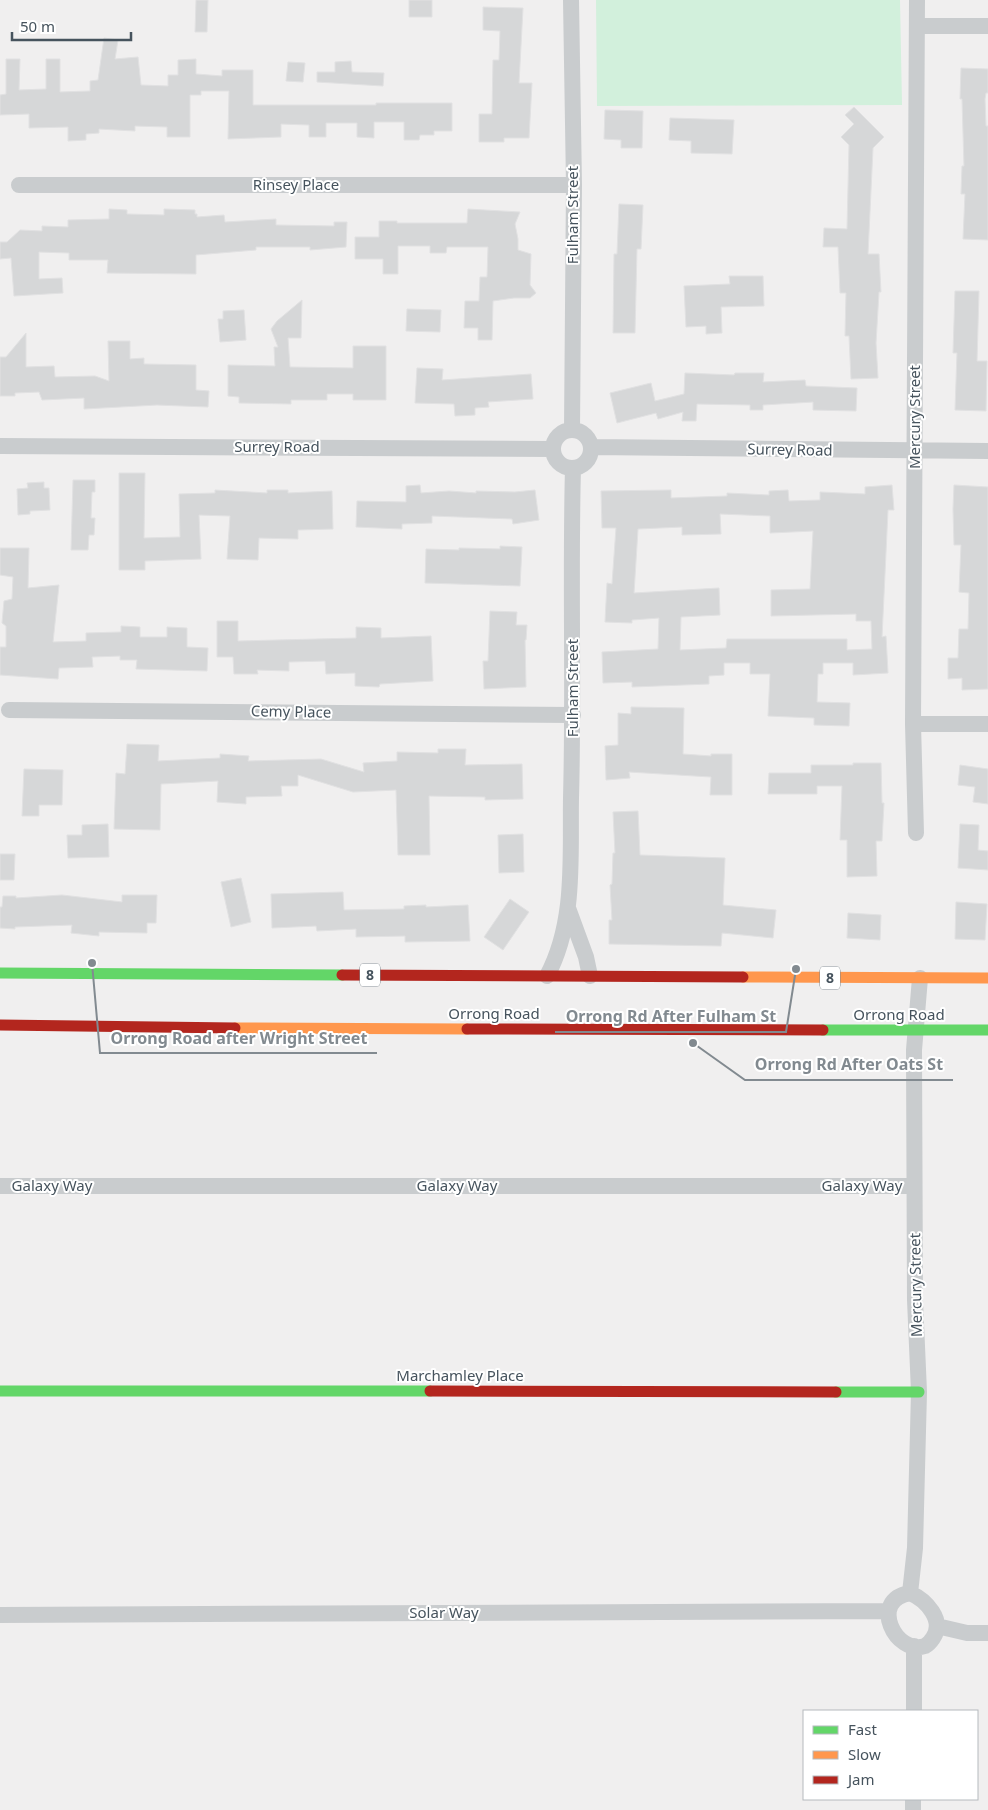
<svg xmlns="http://www.w3.org/2000/svg" width="988" height="1810" viewBox="0 0 988 1810" font-family="'Noto Sans',sans-serif">
<style>
.green{fill:#d2f0dc}
.building{fill:#d6d7d8;stroke:#e1e1e2;fill-rule:evenodd}
.lines{fill:none;stroke-linecap:round;stroke-linejoin:round}
.street{stroke:#c9ccce;stroke-width:16}
.fast{stroke:#63d668;stroke-width:11}
.slow{stroke:#ff974d;stroke-width:11}
.jam{stroke:#b3261e;stroke-width:11}
.labels{text-anchor:middle;stroke-width:4;stroke-linejoin:round;paint-order:stroke}
.shield{fill:#fff;stroke:#7e878e;stroke-width:1}
.shield-label{font-size:14px;font-weight:bold;fill:#46535d}
.street-label{font-size:15px;fill:#46535d;stroke:#fff}
.leader{fill:none;stroke:#828a90;stroke-width:2}
.callout-dot{fill:#828a90;stroke:#fff;stroke-width:2}
.callout-label{font-size:16px;text-anchor:middle;font-weight:bold;fill:#828a90;stroke:#fff;stroke-width:4;stroke-linejoin:round;paint-order:stroke}
</style>
<rect width="100%" height="100%" fill="#f0efef"/>
<path class="green" d="M596,0h304l2,105 -305,1z"/>
<path class="building" d="M196,0h12l-1,32h-12z
M409,0h23v17h-23z
M483,7l40,1 -4,75h13l-3,55h-25v4h-25v-28h13l1,-54h6l1,-29 -17,-1z
M104,38l14,2 -3,19 23,-2 3,28 27,1v-11h10v-15l18,-1v15l26,2v-6h31v35h123v-2h76v28h-18v4h-14l-1,5h-15v-18h-30v16l-17,-1v-14h-31v14h-17v-12l-28,-1v13l-53,2 1,-48h-28v4h-11v42h-23v-10l-32,-1v5l-36,-2v4l-13,1v6l-18,1v-14l-39,1v-14l-29,1v-20l6,-1v-35h14l-1,31 27,-1v-30h14v33l30,-1v-10l8,-1z
M351,61l1,11 32,1 -1,13 -66,-4v-10h18v-10z
M288,62l17,1 -2,19 -17,-1z
M961,68l27,1v24h-2l-1,6 1,27h2v114l-25,-1 2,-45h-4l1,-28h2l-2,-67h-2z
M854,107l30,30 -11,11 -5,106h11l2,38h-2l-3,51 2,35 -27,1 -2,-43h-4l1,-43h-6l-2,-46h-15l1,-19 23,1 2,-84 -8,-8 13,-13 -9,-9z
M605,110l38,1 -1,37h-21v-8l-17,-1z
M670,118l64,2 -2,34 -41,-1v-12l-22,-1z
M619,204l24,1 -2,44h-4l-2,84h-22l1,-79h3z
M109,209l18,1v4l37,1v-6l31,1v4h2v3l27,-2 1,7 51,-3v6l58,1v-4h13l-1,25 -36,3v-3h-54v3l-60,5v19l-89,-1 1,-13h-39v-7l-30,-1v27l23,-1 1,15 -49,3 -3,-38 -11,1v-17h7l13,-12 22,1v-5l26,1v-7l41,-1z
M468,209l52,3 -5,12 3,15v11l13,4 -1,31 6,8 -6,5h-16l-21,3 -1,39h-14v-12h-14l1,-27h14l1,-24h7l1,-30h-41l-1,6h-16v-7h-32v28h-15v-15h-28v-22h24v-16h18v2h70z
M729,276h34l1,30 -43,1 1,26 -16,1v-8l-20,1 -2,-41 46,-2z
M955,291h24l-2,70h10l-1,50 -31,-1 2,-57h-4z
M302,300l-1,38h-13l2,29 63,1v-22h33v54h-33v-6h-26v6h-36v4l-52,-1v-6l-11,-1v-31l47,1 -1,-19h4l-7,-18 6,-8z
M407,309l34,1 -1,22 -34,-1z
M244,310l2,30 -26,2 -2,-23h5v-8z
M26,333v34l28,-1 1,11 40,-1 14,5 -1,-40h22v18l14,-1v6l52,1v25l13,1 -1,16 -51,-2 -73,4v-11l-42,2 -3,-8 -24,1v3h-15v-39h6z
M417,368l26,1 -1,11 89,-6 2,25 -45,3 1,5 -14,1v7l-20,1 -1,-12 -39,-1z
M685,373l49,2 1,-2h29l-1,9 42,-2 1,6 51,2 -1,23 -43,-1v-8l-50,3v5h-13v-5l-53,-1 -1,17h-14l1,-9 -25,7 -2,-6 -39,10 -7,-30 41,-10 4,18 29,-7z
M119,473h26l-1,65 36,-1 -1,-43 36,-1v-3l52,3v-3h21v3l44,-2 1,38 -35,1v9l-39,-1 -1,22 -31,-1 3,-43 -31,-1 2,44 -56,2v9h-26z
M73,480h22v12h-3l-1,26h4l-1,17h-5l-1,15h-17z
M44,482v6h5l1,22 -20,1v3l-12,1 -1,-26 11,-1 -1,-5z
M420,485l1,8 28,-2 27,2v-2l39,1 20,-2 4,30 -26,4 -1,-5 -80,-3v7l-30,1v5l-46,-2 1,-26 49,1v-16z
M892,485l2,25h-6l-6,127 4,-1 2,37 -35,2v-12h-30v11h-5l-1,28 33,1 -1,23 -35,-1v-7l-46,-2 2,-42h-20v-11h-26v12l-15,1v8l-77,3v-5l-29,1 -1,-31 56,-3 1,-31 -27,2v3l-27,-1 2,-39 5,1 4,-56h-14l-1,-37 70,-1v8l56,-2v-3l42,2v-4l19,-1 1,11 31,-1v-8l45,2v-7zM720,514l50,2v17l43,-2 -3,58 -39,1v26l85,-2v7h15l1,28 -25,1v-11h-120l-1,9 -46,2 1,-33 39,-2 -1,-27 -85,5 4,-64 44,-2v8l39,-1z
M954,485l34,2v202l-26,1v-12l-14,1v-21h10l1,-29h9l1,-36 -10,-1 2,-47h-7l-1,-36z
M500,546l22,1 -2,39 -95,-3 1,-34 33,1v-2l41,1z
M0,548h29l-1,40 31,-3 -6,57 33,-1v-8l35,-1v-6l19,1v10h27v-10l20,1v19l21,1 -1,23 -71,-2 1,-9h-17v-4l-28,1 1,10 -34,1 -1,11 -58,-4v-28h6v-21l-4,-3 2,-22 8,-2 1,-22 -13,-2z
M490,611l27,1 -1,13h11l-1,15h-1l1,47 -42,2 -1,-28h5z
M217,621h21v20l118,-3v-11l25,1v10l50,-2 2,45 -53,3 -1,3 -24,-1v-13l-29,1 -1,-13 -36,1v9l-32,-1 1,4h-24l-1,-17h-16z
M631,707l53,1 -1,46 28,2v-2h21v41h-22l1,-18 -82,-5 1,6 -24,2 -1,-34 13,-1v-32l13,1z
M127,744l32,1 -1,16 62,-3v-4l29,2 -1,5 73,-2 43,13 -1,-9 34,-2v-9l41,1v-4h28l-1,16 57,-1 1,35 -38,1v-3l-56,-1 1,59h-32l-2,-65 -43,2 -55,-17v11h-17l1,10 -36,1v7l-29,-2 1,-21 -57,3 -1,46 -46,-1 2,-56 9,1z
M853,763h28l1,40h2l-2,38h-6l1,35 -30,1v-37h-7l2,-54h-25v8h-49l1,-21h42v-8h42z
M960,765l28,4v35l-15,-2 2,-15 -17,-2z
M24,769l39,1 -1,35h-23v11h-17z
M638,811l2,44 85,3 -2,47 53,5 -3,28 -51,-5 -1,13 -112,-2v-24h3l-2,-35 2,-1 1,-31h2l-2,-41z
M108,824l1,33 -41,1 -1,-23h15v-10z
M960,824l19,1 -1,25 10,1v19l-30,-2z
M523,834l1,38 -25,1 -1,-38z
M0,854h15l-1,26h-14z
M241,878l10,44 -20,5 -10,-45z
M343,892l1,18 60,-1v-3l22,-1v2l42,-2 2,36 -65,1v-6l-49,1v-8l-39,2 -1,-5 -44,2 -1,-34z
M62,895l60,7v-7h35l-1,28h-9v10l-48,-1v4l-28,-3 1,-8 -57,2v2l-15,-1v-21h2l1,-11h13v2z
M510,899l19,13 -26,38 -19,-13z
M956,902l31,2 -2,36 -30,-1z
M848,913l33,2 -1,25 -33,-2z"/>
<g class="lines">
<path class="street" d="M571,0l3,185 -2,244
M917,26h71
M19,185h555
M553 449a19 19 0 1 1 38 0a19 19 0 1 1-38 0Z
M0,446l553,3
M591,447l397,4
M9,710l564,5
M913,724h75
M916,833l-3,-109 4,-724
M568,908l18,49 4,19
M547,976c29,-54 23,-119 24,-178 3,-110 -1,-220 2,-330
M0,1186h914
M910,1593l5,-45 4,-156 -4,-92 -1,-250 6,-72
M910,1593c16,7 35,27 23,45 -2,3 -4,6 -8,8 -29,10 -57,-46 -15,-53z
M0,1615l889,-4
M937,1626l30,7h21
M914,1646v65
M913,1810v-11"/>
<path class="fast" d="M0,973l342,2
M823,1030h165
M0,1391h430
M836,1392h83"/>
<path class="slow" d="M743,977l245,1
M235,1028l232,1"/>
<path class="jam" d="M342,975l401,2
M0,1025l235,3
M467,1029l356,1
M430,1391l406,1"/>
</g>
<g class="labels">
<g class="shield">
<rect x="360" y="963.5" width="20" height="23" rx="4"/>
<rect x="820" y="966.5" width="20" height="23" rx="4"/>
</g>
<g class="shield-label">
<text x="370" y="980">8</text>
<text x="830" y="983">8</text>
</g>
<g class="street-label">
<text x="296" y="190">Rinsey Place</text>
<text transform="translate(573 215) rotate(-90)" y="5">Fulham Street</text>
<text transform="translate(915 417) rotate(-90)" y="5">Mercury Street</text>
<text x="277" y="452">Surrey Road</text>
<text transform="translate(790 450) rotate(1)" y="5">Surrey Road</text>
<text transform="translate(573 688) rotate(-90)" y="5">Fulham Street</text>
<text transform="translate(291 712) rotate(1)" y="5">Cemy Place</text>
<text x="494" y="1019">Orrong Road</text>
<text x="899" y="1020">Orrong Road</text>
<text x="52" y="1191">Galaxy Way</text>
<text x="457" y="1191">Galaxy Way</text>
<text x="862" y="1191">Galaxy Way</text>
<text transform="translate(916 1285) rotate(-91)" y="5">Mercury Street</text>
<text x="460" y="1381">Marchamley Place</text>
<text x="444" y="1618">Solar Way</text>
</g>
</g>
<path class="leader" d="M796 969L786 1032H555M92 963L100 1053H377M693 1043L745 1080H953"/>
<g class="callout-dot">
<circle cx="796" cy="969" r="5"/>
<circle cx="92" cy="963" r="5"/>
<circle cx="693" cy="1043" r="5"/>
</g>
<g class="callout-label">
<text x="671" y="1022">Orrong Rd After Fulham St</text>
<text x="239" y="1044">Orrong Road after Wright Street</text>
<text x="849" y="1070">Orrong Rd After Oats St</text>
</g>
<rect x="803" y="1710" width="175" height="90" fill="#ffffff" stroke="#b5babe"/>
<rect x="813" y="1726" width="25" height="8" fill="#63d668" stroke="#b5babe"/>
<text x="848" y="1735" font-size="15" fill="#46535d">Fast</text>
<rect x="813" y="1751" width="25" height="8" fill="#ff974d" stroke="#b5babe"/>
<text x="848" y="1760" font-size="15" fill="#46535d">Slow</text>
<rect x="813" y="1776" width="25" height="8" fill="#b3261e" stroke="#b5babe"/>
<text x="848" y="1785" font-size="15" fill="#46535d">Jam</text>
<path d="M12 32v8h119v-8" fill="none" stroke="#46535d" stroke-width="2.5"/>
<text x="20" y="32" font-size="15" fill="#46535d" stroke="#ffffff" stroke-width="4" paint-order="stroke">50 m</text>
</svg>
